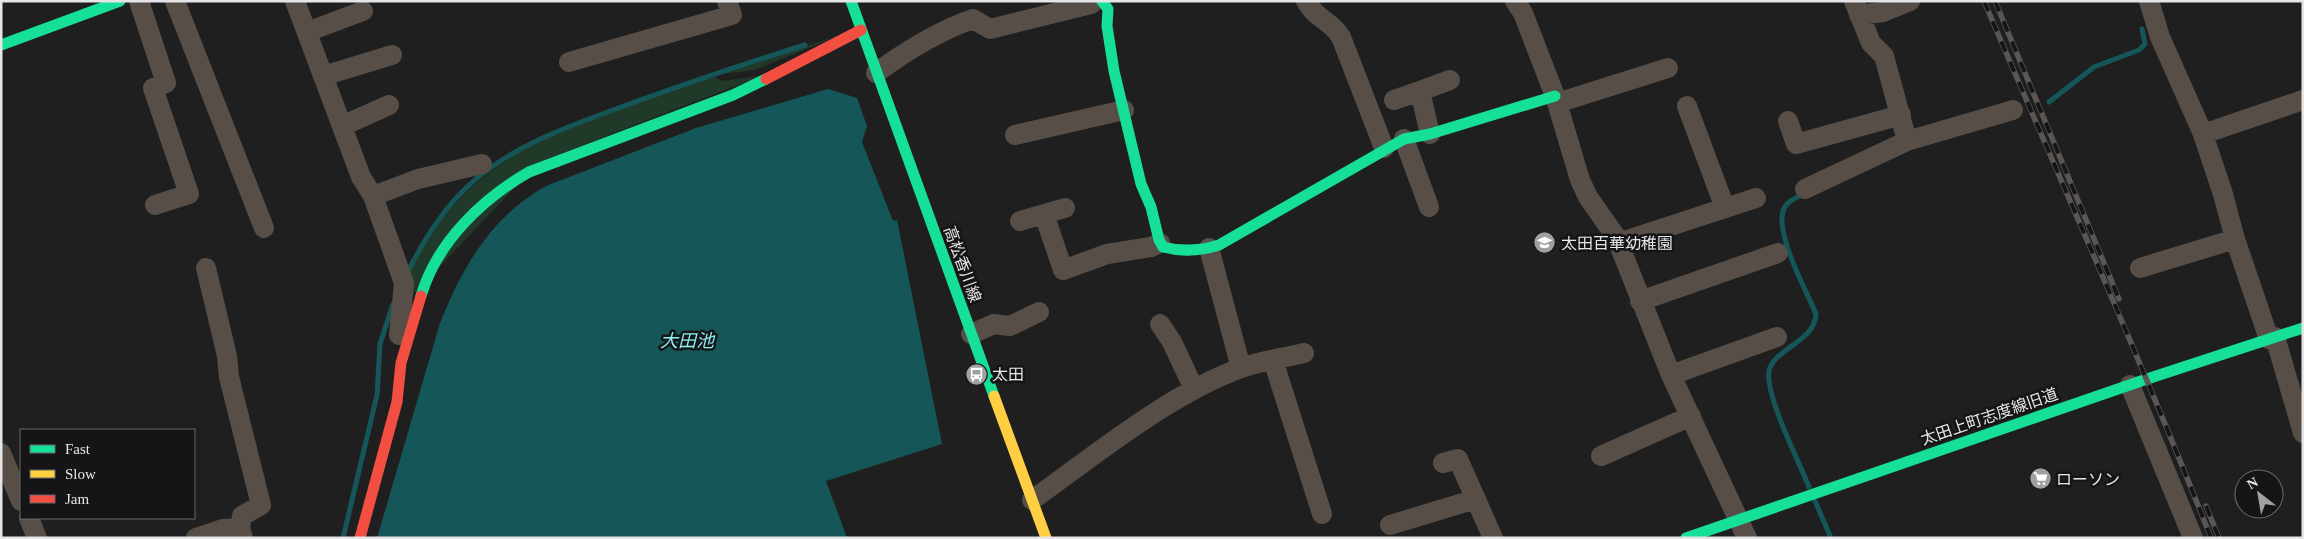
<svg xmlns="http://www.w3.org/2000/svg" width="2304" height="539" viewBox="0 0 2304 539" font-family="'Times New Roman','Noto Sans JP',serif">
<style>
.green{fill:#203928}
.water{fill:#155758}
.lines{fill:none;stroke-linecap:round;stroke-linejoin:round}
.stream{stroke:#155758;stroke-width:5}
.street{stroke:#574f47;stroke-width:20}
.fast{stroke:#16e098;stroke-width:11}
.slow{stroke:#ffcf43;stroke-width:11}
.jam{stroke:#f24e42;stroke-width:11}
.rail-casing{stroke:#5a5653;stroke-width:5.5}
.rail{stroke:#151517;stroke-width:4;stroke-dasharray:11;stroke-linecap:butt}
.labels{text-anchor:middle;stroke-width:5;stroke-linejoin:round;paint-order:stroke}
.poi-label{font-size:16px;fill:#e6e6e8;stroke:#151517;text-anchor:start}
.street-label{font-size:16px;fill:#e6e6e8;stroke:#151517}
.water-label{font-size:18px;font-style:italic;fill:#86eff0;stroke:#151517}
</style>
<rect width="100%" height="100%" fill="#1f1f20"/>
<path class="green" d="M840,35l-85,35 -34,4z
M764,75l-225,87 -130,137c-1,-6 -4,-16 -2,-22 2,-12 15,-26 21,-36 60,-102 181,-128 285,-165l10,5z"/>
<path class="water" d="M828,89l29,9 10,28 -5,16 31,79 4,-1 45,224 -116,37 21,57h-470l63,-215c23,-57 51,-106 106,-137l150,-58z"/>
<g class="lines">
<path class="stream" d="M2049,102l45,-35 45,-17 6,-6 -3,-15
M1803,194c-8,4 -17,8 -20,17 -7,25 23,79 33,103 -1,17 -15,25 -27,34 -8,6 -18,13 -20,23 -4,25 30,90 40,116
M407,273c18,-35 39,-69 69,-94 43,-36 94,-53 145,-72 61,-22 122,-43 184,-62
M1815,501l16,37
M343,538l34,-143 3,-51 13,-40"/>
<path class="street" d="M139,1l27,82 -13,5 36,106 -34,11
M175,1l89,227
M295,1l66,176 12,19 31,87 -5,52
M1306,1c8,17 26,20 35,36l43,111
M1515,1l8,12 32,83 25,84 8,17 28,40 55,138 76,163
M1854,1l17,42 13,13 23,85
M2149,1l11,36 43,97 20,60 12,45 34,100
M1859,15l24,-3 27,-11
M307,32l56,-21
M569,62l163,-47 -5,-14
M876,73c30,-22 62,-42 97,-54l17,10 101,-25 3,-3
M323,76l69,-21
M1394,100l26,-9
M1557,103l111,-35
M1687,106l38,102
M1788,121l8,23 105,-29
M342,126l47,-21
M1430,134l-10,-43 30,-11
M2203,134l100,-34
M1015,135l109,-25
M1404,139l25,68
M1805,189l102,-48 106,-31
M373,196l45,-17 64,-15
M1044,214l21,-6
M1020,221l24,-7 19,56 44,-16 44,-7 9,-4
M1618,243l138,-45
M1209,248l32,120
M206,268l21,88 2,21 32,128 -19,11 -2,12
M2140,268l95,-29
M1640,301l138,-48
M1160,324l12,18 22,47
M971,334l23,-10 16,2 29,-14
M2275,337l28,96
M1273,360l49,154
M1671,375l106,-38
M2130,385l63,153
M1,453l20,48
M1601,456l90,-40
M1443,463l15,-4 35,79
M1032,500c62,-44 137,-106 209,-132 19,-7 42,-10 63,-15
M29,518l8,20
M1390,525l86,-26
M196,538l27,-9 17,-1 3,10"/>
<path class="fast" d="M851,1l143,395
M1102,1l6,8 -1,17 7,45 27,113 10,23 8,33 4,7c19,5 37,4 56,-2l185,-106 26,-5 125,-38
M1,45l119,-44
M421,296c16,-54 61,-97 108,-124l204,-77 33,-16
M1686,538l461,-159 156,-51"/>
<path class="slow" d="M994,396l52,142"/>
<path class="jam" d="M766,79l95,-49
M360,538l37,-136 4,-39 20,-67"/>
<defs>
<path id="rail" d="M1984,1c76,179 156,356 227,537
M1995,1l124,298
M2206,506l13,32"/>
</defs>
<use href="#rail" class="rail-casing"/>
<use href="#rail" class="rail"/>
</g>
<defs>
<symbol id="school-disc" viewBox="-11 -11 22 22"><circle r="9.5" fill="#a0a0a2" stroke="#151517"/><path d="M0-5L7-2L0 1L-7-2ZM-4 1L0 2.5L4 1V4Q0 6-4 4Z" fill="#fff"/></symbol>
<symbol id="bus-disc" viewBox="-11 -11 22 22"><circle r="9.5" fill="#a0a0a2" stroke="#151517"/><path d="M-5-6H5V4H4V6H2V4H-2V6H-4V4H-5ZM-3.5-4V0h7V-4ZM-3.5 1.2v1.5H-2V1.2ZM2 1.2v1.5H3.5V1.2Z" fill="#fff"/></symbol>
<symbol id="supermarket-disc" viewBox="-11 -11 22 22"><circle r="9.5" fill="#a0a0a2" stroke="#151517"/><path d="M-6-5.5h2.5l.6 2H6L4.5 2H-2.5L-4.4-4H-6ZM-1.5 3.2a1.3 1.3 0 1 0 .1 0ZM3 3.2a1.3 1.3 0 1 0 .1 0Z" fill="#fff"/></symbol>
</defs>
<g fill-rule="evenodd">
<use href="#school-disc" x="1532" y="230" width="25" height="25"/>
<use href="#bus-disc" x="964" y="362" width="25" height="25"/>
<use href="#supermarket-disc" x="2028" y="466" width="25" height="25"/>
</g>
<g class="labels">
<g class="poi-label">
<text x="1561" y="249">太田百華幼稚園</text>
<text x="992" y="380">太田</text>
<text x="2056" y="485">ローソン</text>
</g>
<g class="street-label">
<text transform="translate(963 264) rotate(70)" y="6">高松香川線</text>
<text transform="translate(1989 416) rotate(-19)" y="6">太田上町志度線旧道</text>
</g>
<g class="water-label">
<text x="687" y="347">大田池</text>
</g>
</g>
<rect width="2304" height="539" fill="none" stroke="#e6e6e8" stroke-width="5"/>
<rect x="20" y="429" width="175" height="90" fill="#151517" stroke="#69696b"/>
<rect x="30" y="445" width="25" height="8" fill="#16e098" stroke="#69696b"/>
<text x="65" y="454" font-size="15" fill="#e6e6e8">Fast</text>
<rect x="30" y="470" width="25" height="8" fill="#ffcf43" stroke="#69696b"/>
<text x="65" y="479" font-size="15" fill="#e6e6e8">Slow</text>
<rect x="30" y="495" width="25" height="8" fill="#f24e42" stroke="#69696b"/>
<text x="65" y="504" font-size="15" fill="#e6e6e8">Jam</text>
<g transform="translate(2259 494) rotate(329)"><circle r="24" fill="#151517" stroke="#69696b"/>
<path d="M0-4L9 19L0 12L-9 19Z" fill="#a0a0a2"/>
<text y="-8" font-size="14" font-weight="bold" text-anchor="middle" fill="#e6e6e8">N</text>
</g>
</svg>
